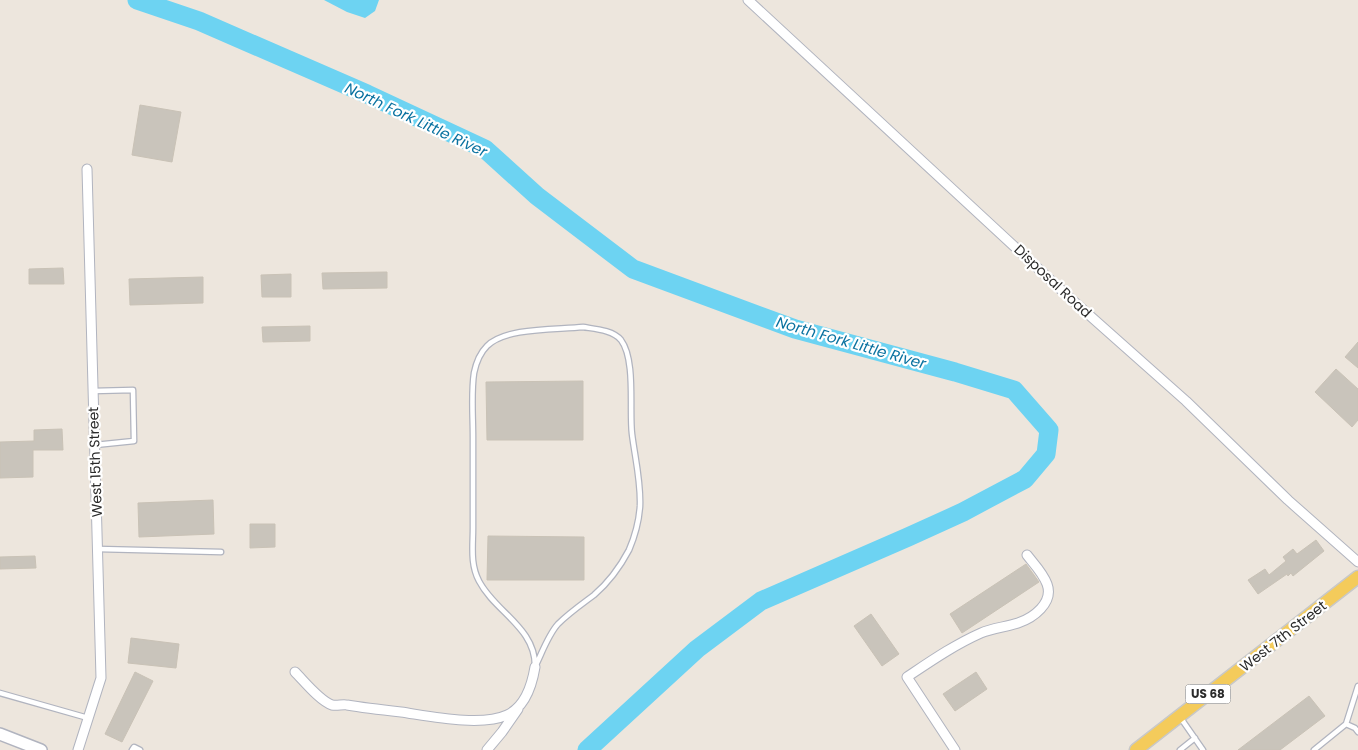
<svg xmlns="http://www.w3.org/2000/svg" width="1358" height="750" viewBox="0 0 1358 750" font-family="Poppins,sans-serif">
<style>
.water{fill:#6dd3f2}
.lines{fill:none;stroke-linecap:round;stroke-linejoin:round}
.river{stroke:#6dd3f2;stroke-width:19}
.building{fill:#c9c4bb;stroke:#c9c2b6}
.service-casing{stroke:#b1b4bf;stroke-width:7}
.minor-casing{stroke:#b1b4bf;stroke-width:11}
.secondary-casing{stroke:#b1b4bf;stroke-width:14}
.primary-casing{stroke:#c8c8c8;stroke-width:15}
.service{stroke:#fff;stroke-width:4.5}
.minor{stroke:#fff;stroke-width:9}
.secondary{stroke:#fff;stroke-width:11}
.primary{stroke:#f4cb5b;stroke-width:12}
.labels{text-anchor:middle;stroke-width:4.5;stroke-linejoin:round;paint-order:stroke}
.shield{fill:#fff;stroke:#6b6b6b;stroke-width:1}
.shield-label{font-size:12px;font-weight:bold;fill:#2b2b2b}
.street-label{font-size:14px;fill:#2b2b2b;stroke:#fff}
.water-label{font-size:15px;font-style:italic;fill:#0a72a0;stroke:#fff}
</style>
<rect width="100%" height="100%" fill="#ede6dd"/>
<path class="water" d="M324,0h55l-4,11 -10,7 -18,-6z"/>
<g class="lines">
<path class="river" d="M137,0l62,21 168,73 118,55 52,47 96,73 162,60 160,43 59,18 35,40 -3,24 -21,25 -62,33 -55,25 -147,64 -64,48 -110,101"/>
</g>
<path class="building" d="M140,105l41,7 -9,50 -40,-7z
M63,268l1,16h-35v-15z
M387,272v16l-64,1 -1,-16z
M291,274v23h-29l-1,-22z
M203,277v26l-73,2 -1,-26z
M310,326v15l-47,1 -1,-15z
M1358,342v26l-13,-11z
M1336,369l22,20v31l-6,7 -37,-35z
M583,381v59h-96l-1,-58z
M62,429l1,21h-30v27l-33,1v-36l34,-1v-11z
M213,500l1,34 -75,3 -1,-34z
M250,524h25v23l-25,1z
M488,536l96,1v43h-97z
M1316,540l8,11 -31,25 -2,-3 -3,3 -1,-2 -29,20 -10,-14 17,-11 4,6 17,-14 -3,-4 10,-8 4,5z
M35,556l1,12 -36,1v-12z
M1026,564l13,18 -77,51 -12,-19z
M871,614l28,40 -17,12 -28,-40z
M131,638l48,6 -3,24 -48,-5z
M135,672l18,9 -31,61 -17,-8z
M976,672l11,17 -32,22 -12,-17z
M1309,696l16,20 -45,34h-42z"/>
<g class="lines">
<defs>
<path id="service" d="M583,327c12,2 30,3 38,13 15,20 8,70 11,94 3,24 9,47 8,72 -1,15 -5,30 -11,44 -9,17 -21,33 -35,45 -12,9 -25,18 -36,29 -10,11 -16,29 -23,43 1,-39 -40,-55 -56,-86 -9,-17 -6,-35 -6,-53 0,-30 0,-60 0,-91 0,-21 -2,-44 1,-64 2,-10 6,-20 13,-27 19,-19 70,-16 96,-19z
M93,391l40,-1 1,51 -39,4
M98,549l123,3
M0,693l88,25
M1180,717l23,33
M1346,724l9,4 3,4
M132,750l2,-3 6,3
M1180,750l15,-12
M1314,750l32,-26 12,-38"/>
<path id="minor" d="M748,0l322,298 116,103 102,99 70,62
M295,672c9,9 25,29 37,33 5,1 11,-1 15,0 18,3 36,5 54,7 28,4 80,15 106,3 18,-8 25,-30 28,-48
M78,750l23,-72 -14,-509
M487,750l15,-18 16,-23
M955,750l-48,-73c24,-16 47,-32 74,-44 11,-5 25,-6 37,-10 15,-5 36,-20 29,-39 -4,-11 -13,-20 -20,-29"/>
<path id="secondary" d="M0,734l41,16"/>
<path id="primary" d="M1136,750l222,-173"/>
</defs>
<use href="#service" class="service-casing"/>
<use href="#minor" class="minor-casing"/>
<use href="#secondary" class="secondary-casing"/>
<use href="#primary" class="primary-casing"/>
<use href="#service" class="service"/>
<use href="#minor" class="minor"/>
<use href="#secondary" class="secondary"/>
<use href="#primary" class="primary"/>
</g>
<g class="labels">
<rect class="shield" x="1185.5" y="684.5" width="45" height="19" rx="4"/>
<g class="shield-label">
<text x="1208" y="698">US 68</text>
</g>
<g class="street-label">
<text transform="translate(1053 281) rotate(43)" y="5">Disposal Road</text>
<text transform="translate(95 462) rotate(-92)" y="5">West 15th Street</text>
<text transform="translate(1283 636) rotate(-38)" y="5">West 7th Street</text>
</g>
<g class="water-label">
<text transform="translate(416 120) rotate(25)" y="5">North Fork Little River</text>
<text transform="translate(851 343) rotate(16)" y="5">North Fork Little River</text>
</g>
</g>
</svg>
